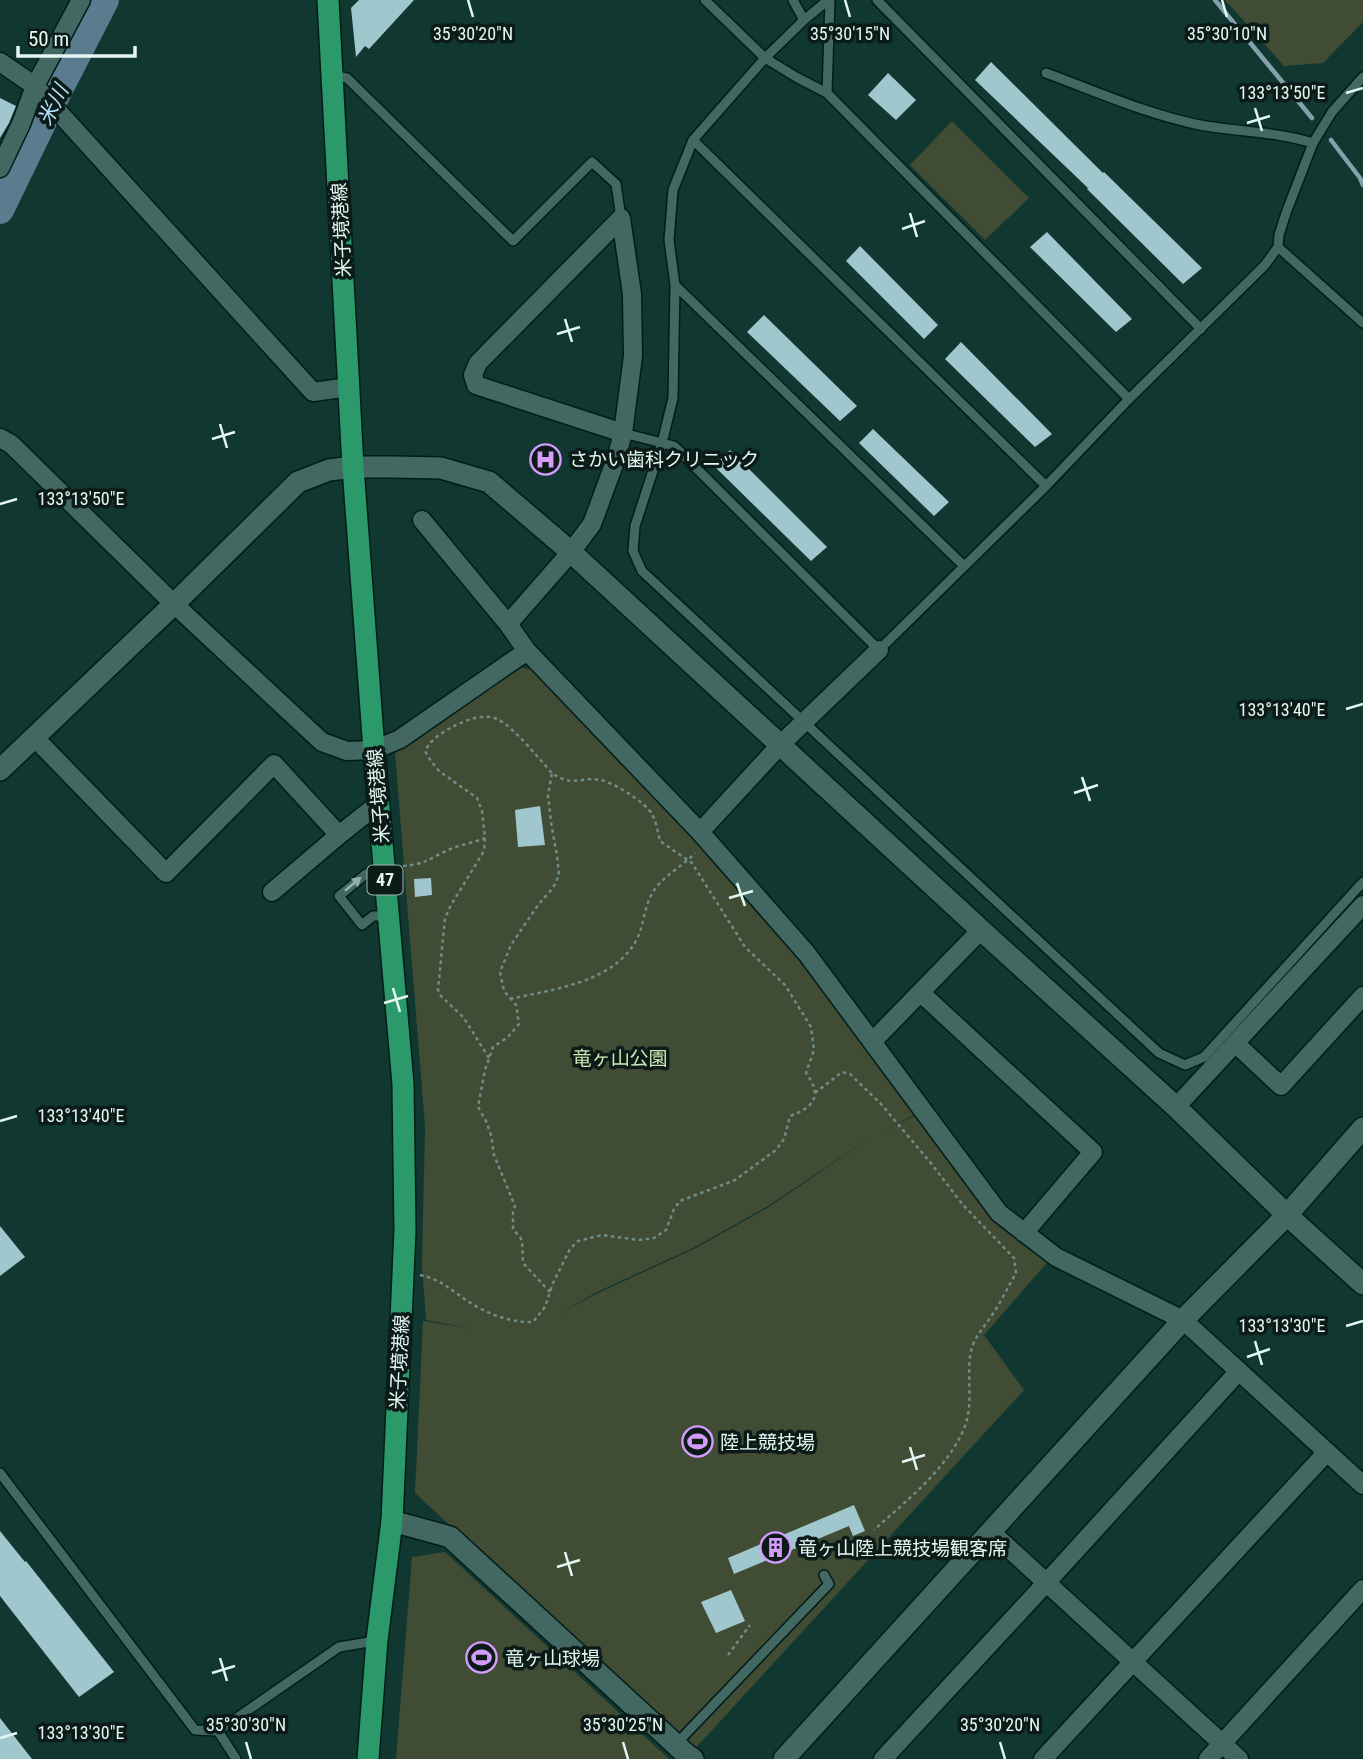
<svg xmlns="http://www.w3.org/2000/svg" width="1363" height="1759" viewBox="0 0 1363 1759" font-family="'Roboto Condensed','Noto Sans JP',sans-serif">
<style>
.green{fill:#414c35;fill-rule:evenodd}
.lines{fill:none;stroke-linecap:round;stroke-linejoin:round}
.stream{stroke:#82a1ad;stroke-width:4.5}
.river{stroke:#597c8f;stroke-width:28}
.building{fill:#9fc7cd}
.service-casing{stroke:#021d19;stroke-width:12}
.minor-casing{stroke:#021d19;stroke-width:21}
.tertiary-casing{stroke:#021d19;stroke-width:24}
.primary-casing{stroke:#021d19;stroke-width:24}
.path{stroke:#6e8d87;stroke-width:2.5;stroke-dasharray:3.5 3.5;stroke-linecap:butt}
.service{stroke:#426861;stroke-width:9}
.minor{stroke:#426861;stroke-width:18}
.tertiary{stroke:#426861;stroke-width:21}
.primary{stroke:#2b9969;stroke-width:21}
.oneway{fill:#92b0aa}
.ticks{fill:none;stroke:#e3f8f3;stroke-width:2.5}
.labels{text-anchor:middle;stroke-width:7;stroke-linejoin:round;paint-order:stroke}
.shield{fill:#0c1b18;stroke:#a2b6b1;stroke-width:2}
.shield-label{font-size:18px;font-weight:bold;fill:#e3f8f3}
.street-label{font-size:19px;fill:#e3f8f3;stroke:#0c1b18}
.poi-label{font-size:19px;fill:#e3f8f3;stroke:#0c1b18;text-anchor:start}
.park-label{font-size:19px;fill:#cde9b1;stroke:#0c1b18}
.water-label{font-size:21px;font-style:italic;fill:#afe1fc;stroke:#0c1b18}
.ticks-label{font-size:18px;text-anchor:middle;fill:#e3f8f3;stroke:#0c1b18;stroke-width:7;stroke-linejoin:round;paint-order:stroke}
</style>
<rect width="100%" height="100%" fill="#113731"/>
<path class="green" d="M1225,0h138v22l-40,41 -39,3z
M952,121l77,77 -44,42 -75,-75z
M518,667l16,3 158,165 119,136 105,143 -31,16 34,-16 132,144 -67,77 40,55 -331,361 -278,-258 8,-172 51,8 -48,-9 -4,-56 3,-138 -30,-373 22,-13zM874,1135l-105,72 -75,42 -96,44 -38,20 37,-21 96,-44 75,-42z
M445,1552l224,207h-273l16,-202z"/>
<g class="lines">
<path class="stream" d="M1215,0l97,118
M1331,140l29,38 3,7
M0,200l4,2"/>
<path class="river" d="M0,210l51,-105 54,-105"/>
</g>
<path class="building" d="M359,0h55l-45,49 -4,-3 -9,11 -5,-49z
M991,62l112,111 1,-1 98,96 -19,16 -96,-95 1,-1 -113,-108z
M888,73l28,27 -20,20 -28,-25z
M0,98l16,8 -7,17 -9,15z
M1047,232l85,87 -16,13 -86,-85z
M860,246l78,79 -14,14 -78,-78z
M764,315l93,91 -17,15 -93,-89z
M961,342l91,92 -17,13 -90,-88z
M873,429l76,73 -15,14 -75,-73z
M730,450l97,97 -16,14 -97,-95z
M540,806l5,39 -27,2 -3,-37z
M431,878l1,17 -17,2 -1,-18z
M0,1226l25,31 -25,19z
M854,1505l11,26 -12,5 -4,-10 -115,48 -6,-16z
M0,1531l25,31 1,-1 88,111 -35,25 -79,-101z
M731,1590l14,31 -29,12 -15,-31z
M0,1718l32,41h-32z"/>
<g class="lines">
<defs>
<path id="service" d="M705,0l60,58 31,19 31,16 302,306
M793,0l11,20
M828,0l-24,20 -39,38 -72,82 -20,50 -4,50 6,45 -2,113 -11,45 -27,83 -2,25 9,20 517,482 26,12 19,-8 159,-175
M877,0l324,329
M1046,73c49,18 98,40 149,51 39,8 80,7 118,19
M332,75l15,3 166,163 79,-79 24,22 5,34
M827,93l3,-93
M693,140l353,346
M1278,247l85,76
M675,285l289,281
M623,433l51,13 205,204 167,-164 83,-87 136,-134 13,-18 1,-12 7,-22 27,-70 19,-31 31,-35
M384,871l-18,3 -27,22 23,29 11,-9h15
M0,1473l195,257 23,1 18,28
M218,1731l121,-84 36,-6
M677,1743l152,-159 -5,-9"/>
<path id="minor" d="M0,62l35,24 278,306 36,-5
M0,168l21,-44 14,-38 46,-86
M0,438l11,6 163,160 148,138 25,9 27,-1 26,-11 127,-88
M422,520l86,104 19,27 173,181 107,122 192,259 57,44 127,63 180,165
M508,624l63,-72 21,-28 24,-65 7,-26 10,-77 -1,-62 -11,-76 -143,145 -5,12 3,10 147,48
M35,738l131,135 108,-109 65,71 39,-31
M700,832l81,-88 98,-94
M272,892l67,-57
M921,993l172,159 -69,81
M872,1042l109,-112
M1235,1043l46,43 82,-90
M1176,1107l187,-202
M990,1531l249,228
M883,1759l163,-176 193,-212
M1043,1759l284,-307
M1208,1759l155,-170"/>
<path id="tertiary" d="M0,770l174,-166 124,-122 31,-12 24,-3h40l48,1 48,14 82,70 410,378 195,177 111,108 76,69
M392,1521l58,16 236,217 7,5
M784,1759l399,-439 104,-105 76,-87"/>
<path id="primary" d="M328,0l25,467 21,283 29,334 2,146 -13,291 -15,119 -9,119"/>
</defs>
<use href="#service" class="service-casing"/>
<use href="#minor" class="minor-casing"/>
<use href="#tertiary" class="tertiary-casing"/>
<use href="#primary" class="primary-casing"/>
<path class="path" d="M403,866c22,-2 24,-6 43,-15 12,-6 27,-8 39,-13
M510,999c43,-10 104,-16 127,-60 8,-16 6,-33 18,-50 11,-15 28,-23 40,-36
M489,1058l-25,-40 -23,-22 -3,-6 7,-72 6,-13 33,-54 1,-13 -3,-27 -5,-13 -38,-27 -8,-10 -6,-10c6,-12 18,-19 29,-25 13,-6 29,-13 43,-7 16,7 42,40 55,54
M815,1093l27,-21 8,2 31,30 49,58 33,43 51,53 2,15c-8,14 -15,29 -24,42 -9,14 -20,24 -22,42 -3,25 4,50 -7,74 -19,41 -56,69 -89,99
M420,1275c23,5 30,15 49,27 19,12 42,21 64,20l12,-15 8,-24 17,-34 8,-8 24,-6 37,5 15,-2 12,-8 8,-21 6,-8 55,-21 41,-30 8,-11 6,-23c24,-9 33,-20 16,-43l8,-23 -3,-23 -26,-42 -40,-38 -53,-84 -32,-22c-2,-8 -4,-20 -8,-27 -7,-12 -38,-31 -51,-34 -21,-4 -28,8 -49,-7l-4,22 3,27 6,34 2,19 -6,13 -15,17 -27,40 -11,27 4,19 12,14 3,19 -11,13 -15,10 -8,23 -7,37 8,14 5,14 3,20 21,51 -2,7v16l9,11 1,23 27,29
M728,1655l22,-30"/>
<use href="#service" class="service"/>
<use href="#minor" class="minor"/>
<use href="#tertiary" class="tertiary"/>
<use href="#primary" class="primary"/>
</g>
<defs><path id="oneway-solid" d="M-6-.8H1V-3.2L6.5 0L1 3.2V.8H-6Z" transform="scale(1.75)"/></defs>
<use class="oneway" href="#oneway-solid" transform="translate(353 884) rotate(-40)"/>
<path class="ticks" d="M468,0l5,17M845,0l5,17M1222,0l5,17M1346,93l17,-5M1255,108l7,23M1247,123l23,-7M910,213l7,24M902,229l23,-8M565,319l7,23M557,334l23,-7M220,424l7,24M212,439l23,-7M0,504l17,-5M1346,709l17,-5M1082,777l8,24M1074,793l24,-8M737,883l8,23M729,898l24,-7M393,988l7,24M384,1003l24,-7M0,1121l17,-5M1346,1326l17,-5M1255,1341l7,24M1247,1357l23,-8M910,1447l7,23M902,1462l23,-7M565,1552l7,24M557,1567l23,-7M220,1658l7,23M212,1673l23,-7M0,1738l17,-5M246,1742l5,17M623,1742l5,17M1000,1742l5,17"/>
<defs>
<symbol id="hospital-ring" viewBox="-11 -11 22 22"><circle r="9.5" fill="#0c1b18" stroke="#d49cfb" stroke-width="1.5"/><path d="M-5-5h3v3.5h4V-5h3V5h-3V1.5h-4V5h-3Z" fill="#d49cfb"/></symbol>
<symbol id="stadium-ring" viewBox="-11 -11 22 22"><circle r="9.5" fill="#0c1b18" stroke="#d49cfb" stroke-width="1.5"/><path d="M0-5a6.5 5 0 1 0 0 10a6.5 5 0 1 0 0-10ZM-3.5-1.8h7v3.6h-7Z" fill="#d49cfb"/></symbol>
<symbol id="building-ring" viewBox="-11 -11 22 22"><circle r="9.5" fill="#0c1b18" stroke="#d49cfb" stroke-width="1.5"/><path d="M-4-6H4V6H1V3H-1V6H-4ZM-2.5-4.3h1.7v1.8h-1.7ZM.8-4.3h1.7v1.8H.8ZM-2.5-1h1.7V.8h-1.7ZM.8-1h1.7V.8H.8Z" fill="#d49cfb"/></symbol>
</defs>
<g fill-rule="evenodd">
<use href="#hospital-ring" x="528" y="442" width="35" height="35"/>
<use href="#stadium-ring" x="680" y="1424" width="35" height="35"/>
<use href="#building-ring" x="758" y="1530" width="35" height="35"/>
<use href="#stadium-ring" x="464" y="1640" width="35" height="35"/>
</g>
<g class="labels">
<rect class="shield" x="367.5" y="865.5" width="35" height="29" rx="5"/>
<g class="shield-label">
<text x="385" y="886">47</text>
</g>
<g class="street-label">
<text transform="translate(341 230) rotate(-93)" y="7">米子境港線</text>
<text transform="translate(378 796) rotate(-95)" y="7">米子境港線</text>
<text transform="translate(399 1362) rotate(-87)" y="7">米子境港線</text>
</g>
<g class="poi-label">
<text x="569" y="466">さかい歯科クリニック</text>
<text x="720" y="1449">陸上競技場</text>
<text x="798" y="1555">竜ヶ山陸上競技場観客席</text>
<text x="505" y="1665">竜ヶ山球場</text>
</g>
<g class="park-label">
<text x="620" y="1065">竜ヶ山公園</text>
</g>
<g class="water-label">
<text transform="translate(53 105) rotate(-63)" y="7">米川</text>
</g>
</g>
<g class="ticks-label">
<text x="473" y="40">35°30'20"N</text>
<text x="850" y="40">35°30'15"N</text>
<text x="1227" y="40">35°30'10"N</text>
<text x="1282" y="99">133°13'50"E</text>
<text x="81" y="505">133°13'50"E</text>
<text x="1282" y="716">133°13'40"E</text>
<text x="81" y="1122">133°13'40"E</text>
<text x="1282" y="1332">133°13'30"E</text>
<text x="246" y="1731">35°30'30"N</text>
<text x="623" y="1731">35°30'25"N</text>
<text x="1000" y="1731">35°30'20"N</text>
<text x="81" y="1739">133°13'30"E</text>
</g>
<path d="M18 46v10h117v-10" fill="none" stroke="#e3f8f3" stroke-width="3.5"/>
<text x="28" y="46" font-size="21" fill="#e3f8f3" stroke="#0c1b18" stroke-width="5" paint-order="stroke">50 m</text>
</svg>
